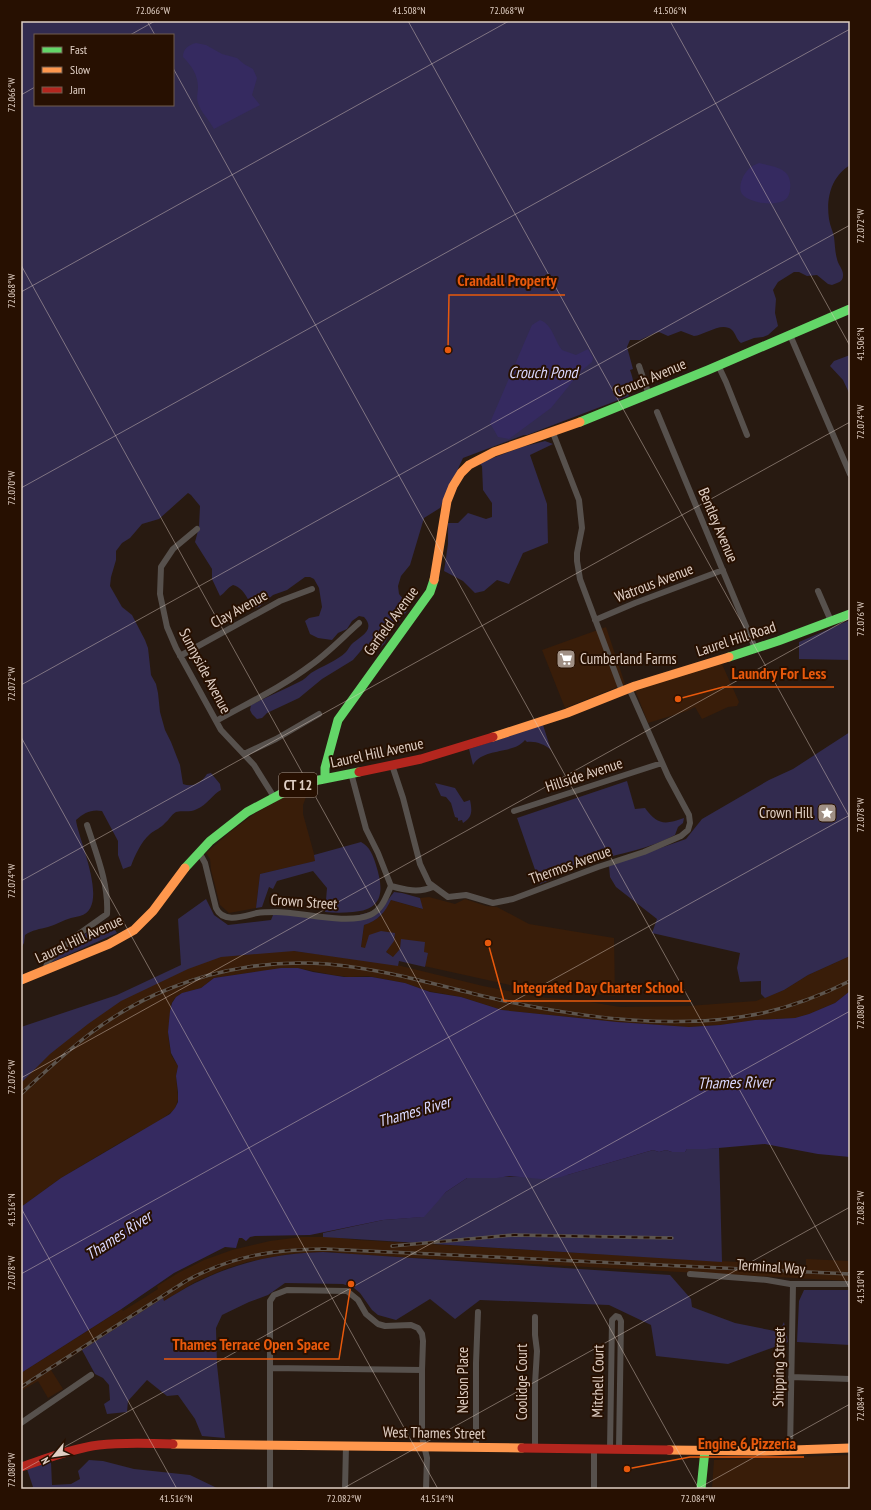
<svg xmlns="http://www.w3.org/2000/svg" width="871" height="1510" viewBox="0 0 871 1510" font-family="'PT Sans Narrow',sans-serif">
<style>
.built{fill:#391d09}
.green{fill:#322b4f;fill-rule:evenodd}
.water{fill:#352a60}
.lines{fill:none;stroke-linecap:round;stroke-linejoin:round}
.street{stroke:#57514d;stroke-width:6}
.fast{stroke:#63d668;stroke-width:9}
.slow{stroke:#ff974d;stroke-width:9}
.jam{stroke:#b3261e;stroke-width:9}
.rail-casing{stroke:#5d554e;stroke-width:3.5}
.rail{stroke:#271001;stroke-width:2;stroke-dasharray:6;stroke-linecap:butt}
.ticks{fill:none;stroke:#e0cfc4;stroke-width:1;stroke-opacity:0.45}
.labels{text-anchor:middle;stroke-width:4;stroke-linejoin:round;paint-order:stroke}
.shield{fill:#271001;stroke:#a8968a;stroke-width:1}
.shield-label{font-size:14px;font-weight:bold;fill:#e0cfc4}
.street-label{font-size:15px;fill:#e0cfc4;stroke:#271001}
.poi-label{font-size:15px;fill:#e0cfc4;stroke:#271001;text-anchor:start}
.water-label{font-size:16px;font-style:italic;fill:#dad8ff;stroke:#271001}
.leader{fill:none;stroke:#e8590c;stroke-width:1.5}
.callout-dot{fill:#e8590c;stroke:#271001;stroke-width:1.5}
.callout-label{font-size:16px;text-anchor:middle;font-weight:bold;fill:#e8590c;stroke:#271001;stroke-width:4;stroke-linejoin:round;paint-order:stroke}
.neatline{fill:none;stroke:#e0cfc4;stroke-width:1.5}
.ticks-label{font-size:10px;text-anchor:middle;fill:#e0cfc4}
</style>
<rect width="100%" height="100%" fill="#281a11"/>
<path class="built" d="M606,627l19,57 -60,24 -23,-58z
M721,662l18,40 -2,4 -9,1 -26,12 -7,-12 -8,4 -39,12 -13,-33z
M304,791l2,6 -3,8v9l13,47 -56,13 -4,34 -27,5 -9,-8 -9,-35 -1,-11 -4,-6 24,-21 24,-18 34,-19z
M429,897l26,7 10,-5 21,7 11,1 32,17 85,14 1,58 -92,-8 -126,-28 -12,-9 -24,-3 3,-23 7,-3 10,-6 10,-16 31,9 -2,-11z
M222,948l72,3 99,13 90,22 56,11 45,4 36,6 68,-1 68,-5 28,-11 24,-15 42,-19v35l-15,12 -26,11 -14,4 -39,2 -36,5 -31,2 -72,-5 -115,-12 -41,-13 -33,-6 -23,-8 -37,-7 -19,1 -16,-2 -35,-7 -44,4 -40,6 -13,10 -21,6 -6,5 -3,5 -3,31 3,20 7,11 -2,10 2,23 -3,10 -14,11 -38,21 -62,37 -40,29v-156l80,-48 81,-38z
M301,1237h32l25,3 448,26v-7l44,2v20l-489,-26 -30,-3 -42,2 -42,8 -22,7 -30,13 -31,19 -1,-2 -112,71 12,19 -15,9 -10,-17 -17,10v-18l101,-64 1,2 35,-22 -1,-3 21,-13 26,-13 28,-10 38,-9z
M850,1455v34h-138l2,-29z"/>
<path class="green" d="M21,21h829v144c-19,12 -24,33 -21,54 1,7 4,12 5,18 1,8 1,15 3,22 1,6 7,11 6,17 0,6 -6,7 -11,9l-4,-1 -11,-9 -10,1 -8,-4h-5l-16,10 -5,8 3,9 -1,14 3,13 -10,9 -5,2 -9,1 -13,5c-5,-4 -5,-9 -9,-13 -10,-9 -27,5 -38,6l-13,-5 -13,5 -9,-4 -4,1 -15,7h-10l-3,7 6,22 -3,1c3,8 5,15 1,23l-3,1 1,2 -102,39h-3l-61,23 -23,50 -16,10 -14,47 -9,11 -3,10 1,8 6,7 3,9 -18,22 -5,11 -7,7 -9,-4h-4l-12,14 -31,19 -23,19 -32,15 -5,5 -5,1 -5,-5 -2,-4 1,-5c16,-8 32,-15 48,-23 5,-2 8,-6 12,-9 11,-7 26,-12 35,-21 2,-2 3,-5 5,-7 7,-8 26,-14 13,-28l-5,-1 -7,5 -5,8 -9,4 -6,7 -14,-2 -8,-4 -5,-13 4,-3 10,-2 3,-9 -3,-19 -5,-9 -4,-2h-5l-18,13 -14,5 -14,12 -4,1c-9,-8 -9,-19 -22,-23 -6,3 -8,8 -13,11l-8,-17v-10l-17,-27 4,-15 1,-21 -9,-11 -3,-2 -29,26 -17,5 -12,14 -8,5 -6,8v9l-5,17 -1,9 12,21 10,8 13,25 3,8 3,27 5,9 2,9 2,19 5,18 6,12 9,23 3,19c10,4 19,-2 24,-10l4,-1 9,11 1,6c-8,4 -14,15 -24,19 -7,4 -16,1 -21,3 -5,3 -7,8 -11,11 -4,5 -10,7 -15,11 -9,8 -15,21 -19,32l-8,3 -5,-14v-14l-16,-30c-11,-2 -18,2 -26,9 2,19 35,88 4,96 -3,1 -6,1 -9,2 -8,2 -15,7 -23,9 -8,2 -16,3 -23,8l-1,8 -3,5zM35,35h138v70h-138z
M850,355v40l-7,-15 -13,-14 4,-5z
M545,441l8,3 -23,11 17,49 1,39 -25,10 -14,31 -12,-4 -13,11 -9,2 -12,-12 -19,-10 4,-27v-21h10l10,-10 18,6 6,-2v-14l-9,-13 -1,-24 -3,-3 43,-16z
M850,620v40l-51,-1v-17z
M543,725l8,25c-7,-6 -15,-9 -24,-8l-2,-2c-12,15 -42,7 -52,25l-4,-16z
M850,732v224l-42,19 -24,15 -19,8 -4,-4v-13l-21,1 -3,-14 3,-15 -88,-20 5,-14 -41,-32 -6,-10 -1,-11 77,-27 16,-20 67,-39 24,-11z
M627,781l8,28 10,-1c12,17 20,17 39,10l-1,5 -5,4 -3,8c-25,14 -54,18 -81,26 -19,6 -36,16 -54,23l-23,-66z
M435,783l20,5 9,14 6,-2c2,10 3,17 -7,23l-1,-3 -4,1v-3l-3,-1 -4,-14 -5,-6 -5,-1z
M361,842c9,5 12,13 15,23 8,25 8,45 -23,47 -10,1 -19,1 -28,0l2,-24 -14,-17 -36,10 -4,8 -4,-2 -7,20 -6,1 4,-34 55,-13 -1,-6z
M394,892l8,1 18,5 3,11 -32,-9c-6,12 -13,21 -27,25l-3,22 4,1 4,-13 12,-4 14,2 -1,8 -8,11 7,5 7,-8 1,-10 24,3 -1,10 4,1 -3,14 -26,-6 -1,5 -104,-15 -73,6 -33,12 -67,32 -33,23 -38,30 -29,29v-56l96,-32 64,-30 -3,-46 28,-20 8,16 14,10 43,-5 2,-5 10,-1 58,6 40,-11z
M109,921l8,12 -67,30 40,-33z
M719,1148l3,114 -399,-25v-4l60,-13 38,-3 25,-25 21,-14 100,-3 86,-25 6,2 7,-2 6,2h13l2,-3z
M323,1252l347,23 21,24 1,8 43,16 40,8 6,-3 3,-6 4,20 -60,22 -72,-8 -5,-31 -42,-20 -129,-5 -25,19 -25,-20 -34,21 -18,-5 -6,-5 -12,-17 -6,-5 -11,-4 -58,-1 -17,12 -19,7 -27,13 -6,13 1,37 8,73 -23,-2 -7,-17 -17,-24 -11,1 -20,-16 -19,21 -1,11 -20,2 -3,-10 6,-4 -1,-15 -6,-7 -8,-4 -13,-24 81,-52 1,3c52,-33 97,-47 159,-49z
M804,1290h46v55l-53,-3 2,-41z
M89,1460l14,1 31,8 56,6 29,14 41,-2v2h-231l4,-2 -6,-18 24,-7 1,23 19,-1 9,-5 -2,-8z"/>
<path class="water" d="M196,43l10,2 16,9 15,4 7,6 9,5 4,9 -5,17 8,10 -46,24c-4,-8 -14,-18 -16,-26 -2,-6 0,-10 0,-16 0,-12 -7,-22 -15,-30 0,-8 5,-12 13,-14z
M759,163c16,4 34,5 31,26 0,4 -2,10 -7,12 -10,5 -34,2 -41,-7 -5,-8 2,-22 9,-27 2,-2 6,-3 8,-4z
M540,320c13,5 14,20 22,30l14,5 12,-6 5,9 -1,4 -11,9 -30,37 -42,31 -11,-2 -8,-14 2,-5 36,-84 4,-9z
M281,968h17l15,4 31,5h28l33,6 25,9 31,5 41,13 115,12 72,5 31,-2 35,-5 40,-2 14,-4 26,-11 15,-12v166l-32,-3 -53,-10 -58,5h-20l-2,3h-13l-6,-2 -7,2 -6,-2 -96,28 -16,1 -31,-3 -13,2h-30l-21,14 -22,25 -41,3 -73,15 -55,1 -5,1 -4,4 -4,-3h-3l-3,10 -11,-1 -51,26 -54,37 -99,63v-166l40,-29 109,-64 5,-6 3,-6v-10l-2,-16 2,-10 -7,-13 -3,-21 2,-21 2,-8 4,-6 6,-4 19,-5 13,-10z"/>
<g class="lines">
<path class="street" d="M790,335l60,139
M718,365l8,17 21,53
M639,366l10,29
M657,412l98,236
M553,433l26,67 3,28 -5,25v8l3,18 42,112
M197,529l-24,20 -12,18 -1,27 7,33 9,21 45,82 33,35 20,32
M818,591l13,30
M595,620l40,-17 88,-33
M180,656l100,-55 32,-12
M216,721c32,-18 66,-34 95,-56 17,-12 32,-28 48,-42
M244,754l32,-15 43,-25
M392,765l11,33 17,66 9,19 19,14 18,-2 27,8 20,-4 85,-32 46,-15 37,-16 7,-6 2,-7 -1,-8 -21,-39 -39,-88
M514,811l148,-48
M199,852l6,11 11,45c7,16 28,8 41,5 6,-1 12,-1 19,-1 25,0 71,13 94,3 12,-5 16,-18 21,-29l-13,-33 -12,-24 -15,-56
M391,886c14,4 28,7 42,1
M45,970l3,-9 28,-25 31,-22c2,-30 -11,-61 -20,-89
M690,1274l77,6 23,4h60
M270,1368l152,2
M791,1377l59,2
M21,1423l70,-48
M476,1448v-85l2,-51
M535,1448v-64l2,-33 -2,-16v-18
M610,1449l2,-129 4,-4 3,1 2,4 -2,128
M790,1450l3,-166
M270,1489v-188l4,-6 13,-5 60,1 11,9 8,14 12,10 7,2 26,-1 7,3 4,6 1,7 -1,29v67l5,21 -1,31
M345,1489l1,-43
M594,1489v-40"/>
<path class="fast" d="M580,422l128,-52 142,-61
M729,657l49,-16 72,-27
M325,778v-10l13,-48 92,-128 4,-12
M185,868l25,-27 37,-29 45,-24 27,-8 40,-8
M701,1489l4,-39"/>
<path class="slow" d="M434,580l13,-79 6,-15 8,-13 8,-8 25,-13 86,-30
M493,737l74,-24 68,-27 94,-29
M21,980l88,-36 25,-14 19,-19 32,-43
M173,1444l349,4
M669,1450l96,1 85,-3"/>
<path class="jam" d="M359,772l62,-13 72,-22
M522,1448l147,2
M21,1467c24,-8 53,-19 78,-22 24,-3 49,-2 74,-1"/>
<defs>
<path id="rail" d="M21,1094c48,-45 88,-82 150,-106 49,-20 104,-28 156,-24 59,5 116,23 173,36 85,18 177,31 263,13 30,-7 59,-18 87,-32
M392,1246l122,-11 158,3
M21,1387l165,-106c45,-25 89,-32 139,-32l525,25"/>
</defs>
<use href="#rail" class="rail-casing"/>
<use href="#rail" class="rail"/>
</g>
<path class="ticks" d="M147,21l8,14M408,21l442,797M670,21l180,325M130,35l25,-14M173,68l677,1221M21,95l14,-8M21,265l678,1224M21,292l488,-271M21,488l829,-459M21,685l829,-460M21,737l417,752M21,881l829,-459M21,1078l829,-460M21,1208l156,281M21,1274l829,-459M21,1471l829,-460M342,1489l508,-282M697,1489l153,-85"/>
<defs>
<symbol id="supermarket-square" viewBox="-11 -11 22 22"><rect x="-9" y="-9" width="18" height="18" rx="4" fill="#a09085" stroke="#271001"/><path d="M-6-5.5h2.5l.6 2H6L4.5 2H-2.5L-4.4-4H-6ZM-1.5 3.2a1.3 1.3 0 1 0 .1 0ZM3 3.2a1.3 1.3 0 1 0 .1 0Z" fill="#fff"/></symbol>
<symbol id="sight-square" viewBox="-11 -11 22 22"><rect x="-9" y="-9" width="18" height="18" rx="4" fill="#a09085" stroke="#271001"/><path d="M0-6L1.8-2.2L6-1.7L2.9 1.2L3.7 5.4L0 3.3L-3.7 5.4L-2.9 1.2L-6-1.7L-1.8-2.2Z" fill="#fff"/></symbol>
</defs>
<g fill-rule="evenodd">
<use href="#supermarket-square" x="555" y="648" width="22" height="22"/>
<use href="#sight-square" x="816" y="802" width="22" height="22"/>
</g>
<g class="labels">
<rect class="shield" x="279" y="773" width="38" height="24" rx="3"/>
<g class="shield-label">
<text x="298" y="790">CT 12</text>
</g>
<g class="street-label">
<text transform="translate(650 378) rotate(-23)" y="5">Crouch Avenue</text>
<text transform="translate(718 525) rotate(67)" y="5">Bentley Avenue</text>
<text transform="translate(654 583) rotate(-21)" y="5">Watrous Avenue</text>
<text transform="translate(239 609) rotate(-29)" y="5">Clay Avenue</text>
<text transform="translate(391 621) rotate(-54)" y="5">Garfield Avenue</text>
<text transform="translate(736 639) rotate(-18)" y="5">Laurel Hill Road</text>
<text transform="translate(205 671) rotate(62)" y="5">Sunnyside Avenue</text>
<text transform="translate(377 753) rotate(-12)" y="5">Laurel Hill Avenue</text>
<text transform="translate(584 775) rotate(-18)" y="5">Hillside Avenue</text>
<text transform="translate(570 865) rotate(-20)" y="5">Thermos Avenue</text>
<text transform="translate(304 902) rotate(4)" y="5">Crown Street</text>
<text transform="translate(79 939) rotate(-25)" y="5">Laurel Hill Avenue</text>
<text transform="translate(771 1267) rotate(4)" y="5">Terminal Way</text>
<text transform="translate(779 1367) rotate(-89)" y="5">Shipping Street</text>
<text transform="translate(463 1380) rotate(-90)" y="5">Nelson Place</text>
<text transform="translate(598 1381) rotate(-89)" y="5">Mitchell Court</text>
<text transform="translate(522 1382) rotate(-90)" y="5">Coolidge Court</text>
<text transform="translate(434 1433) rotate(1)" y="5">West Thames Street</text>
</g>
<g class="poi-label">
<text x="580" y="664">Cumberland Farms</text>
<text x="813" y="818" text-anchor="end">Crown Hill</text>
</g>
<g class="water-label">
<text x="543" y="378">Crouch Pond</text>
<text transform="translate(735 1082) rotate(-1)" y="6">Thames River</text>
<text transform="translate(414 1111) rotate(-16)" y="6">Thames River</text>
<text transform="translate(118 1235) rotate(-33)" y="6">Thames River</text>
</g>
</g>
<path class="leader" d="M448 350L449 295H565M678 699L723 687H834M488 943L504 1001H691M351 1284L339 1359H164M627 1469L690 1457H804"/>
<g class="callout-dot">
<circle cx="448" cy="350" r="4"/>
<circle cx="678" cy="699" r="4"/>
<circle cx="488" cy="943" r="4"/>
<circle cx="351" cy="1284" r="4"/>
<circle cx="627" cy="1469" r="4"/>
</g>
<g class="callout-label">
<text x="507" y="286">Crandall Property</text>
<text x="779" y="679">Laundry For Less</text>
<text x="598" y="993">Integrated Day Charter School</text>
<text x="251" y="1350">Thames Terrace Open Space</text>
<text x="747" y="1449">Engine 6 Pizzeria</text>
</g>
<rect width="871" height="1510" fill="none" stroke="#271001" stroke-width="44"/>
<rect x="34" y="34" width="140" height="72" fill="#271001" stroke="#715c4f"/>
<rect x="42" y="47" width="20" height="6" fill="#63d668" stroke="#715c4f"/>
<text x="70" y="54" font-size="12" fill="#e0cfc4">Fast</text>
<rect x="42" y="67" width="20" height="6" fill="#ff974d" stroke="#715c4f"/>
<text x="70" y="74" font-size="12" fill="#e0cfc4">Slow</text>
<rect x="42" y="87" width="20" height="6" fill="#b3261e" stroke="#715c4f"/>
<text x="70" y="94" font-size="12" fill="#e0cfc4">Jam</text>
<g transform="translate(54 1456) rotate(241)" stroke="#271001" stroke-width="3" paint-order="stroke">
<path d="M0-3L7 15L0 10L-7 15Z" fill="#e0cfc4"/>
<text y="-6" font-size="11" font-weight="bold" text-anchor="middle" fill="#e0cfc4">N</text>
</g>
<rect x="22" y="22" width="827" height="1466" class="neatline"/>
<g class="ticks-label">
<text x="153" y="14">72.066°W</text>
<text x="409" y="14">41.508°N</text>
<text x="507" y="14">72.068°W</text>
<text x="670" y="14">41.506°N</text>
<text transform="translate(11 95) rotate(-90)" y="4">72.066°W</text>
<text transform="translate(860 226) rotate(-90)" y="4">72.072°W</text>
<text transform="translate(11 291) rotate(-90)" y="4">72.068°W</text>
<text transform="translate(860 344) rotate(-90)" y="4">41.506°N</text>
<text transform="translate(860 422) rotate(-90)" y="4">72.074°W</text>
<text transform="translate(11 488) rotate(-90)" y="4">72.070°W</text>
<text transform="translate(860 619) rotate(-90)" y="4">72.076°W</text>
<text transform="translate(11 684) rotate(-90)" y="4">72.072°W</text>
<text transform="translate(860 815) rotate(-90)" y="4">72.078°W</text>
<text transform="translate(11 881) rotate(-90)" y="4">72.074°W</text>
<text transform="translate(860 1012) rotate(-90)" y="4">72.080°W</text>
<text transform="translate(11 1077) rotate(-90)" y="4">72.076°W</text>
<text transform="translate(860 1208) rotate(-90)" y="4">72.082°W</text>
<text transform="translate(11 1210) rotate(-90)" y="4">41.516°N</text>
<text transform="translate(11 1273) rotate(-90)" y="4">72.078°W</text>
<text transform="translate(860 1287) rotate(-90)" y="4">41.510°N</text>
<text transform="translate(860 1404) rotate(-90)" y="4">72.084°W</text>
<text transform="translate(11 1470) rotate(-90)" y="4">72.080°W</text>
<text x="176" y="1502">41.516°N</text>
<text x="344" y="1502">72.082°W</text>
<text x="437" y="1502">41.514°N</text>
<text x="698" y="1502">72.084°W</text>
</g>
</svg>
